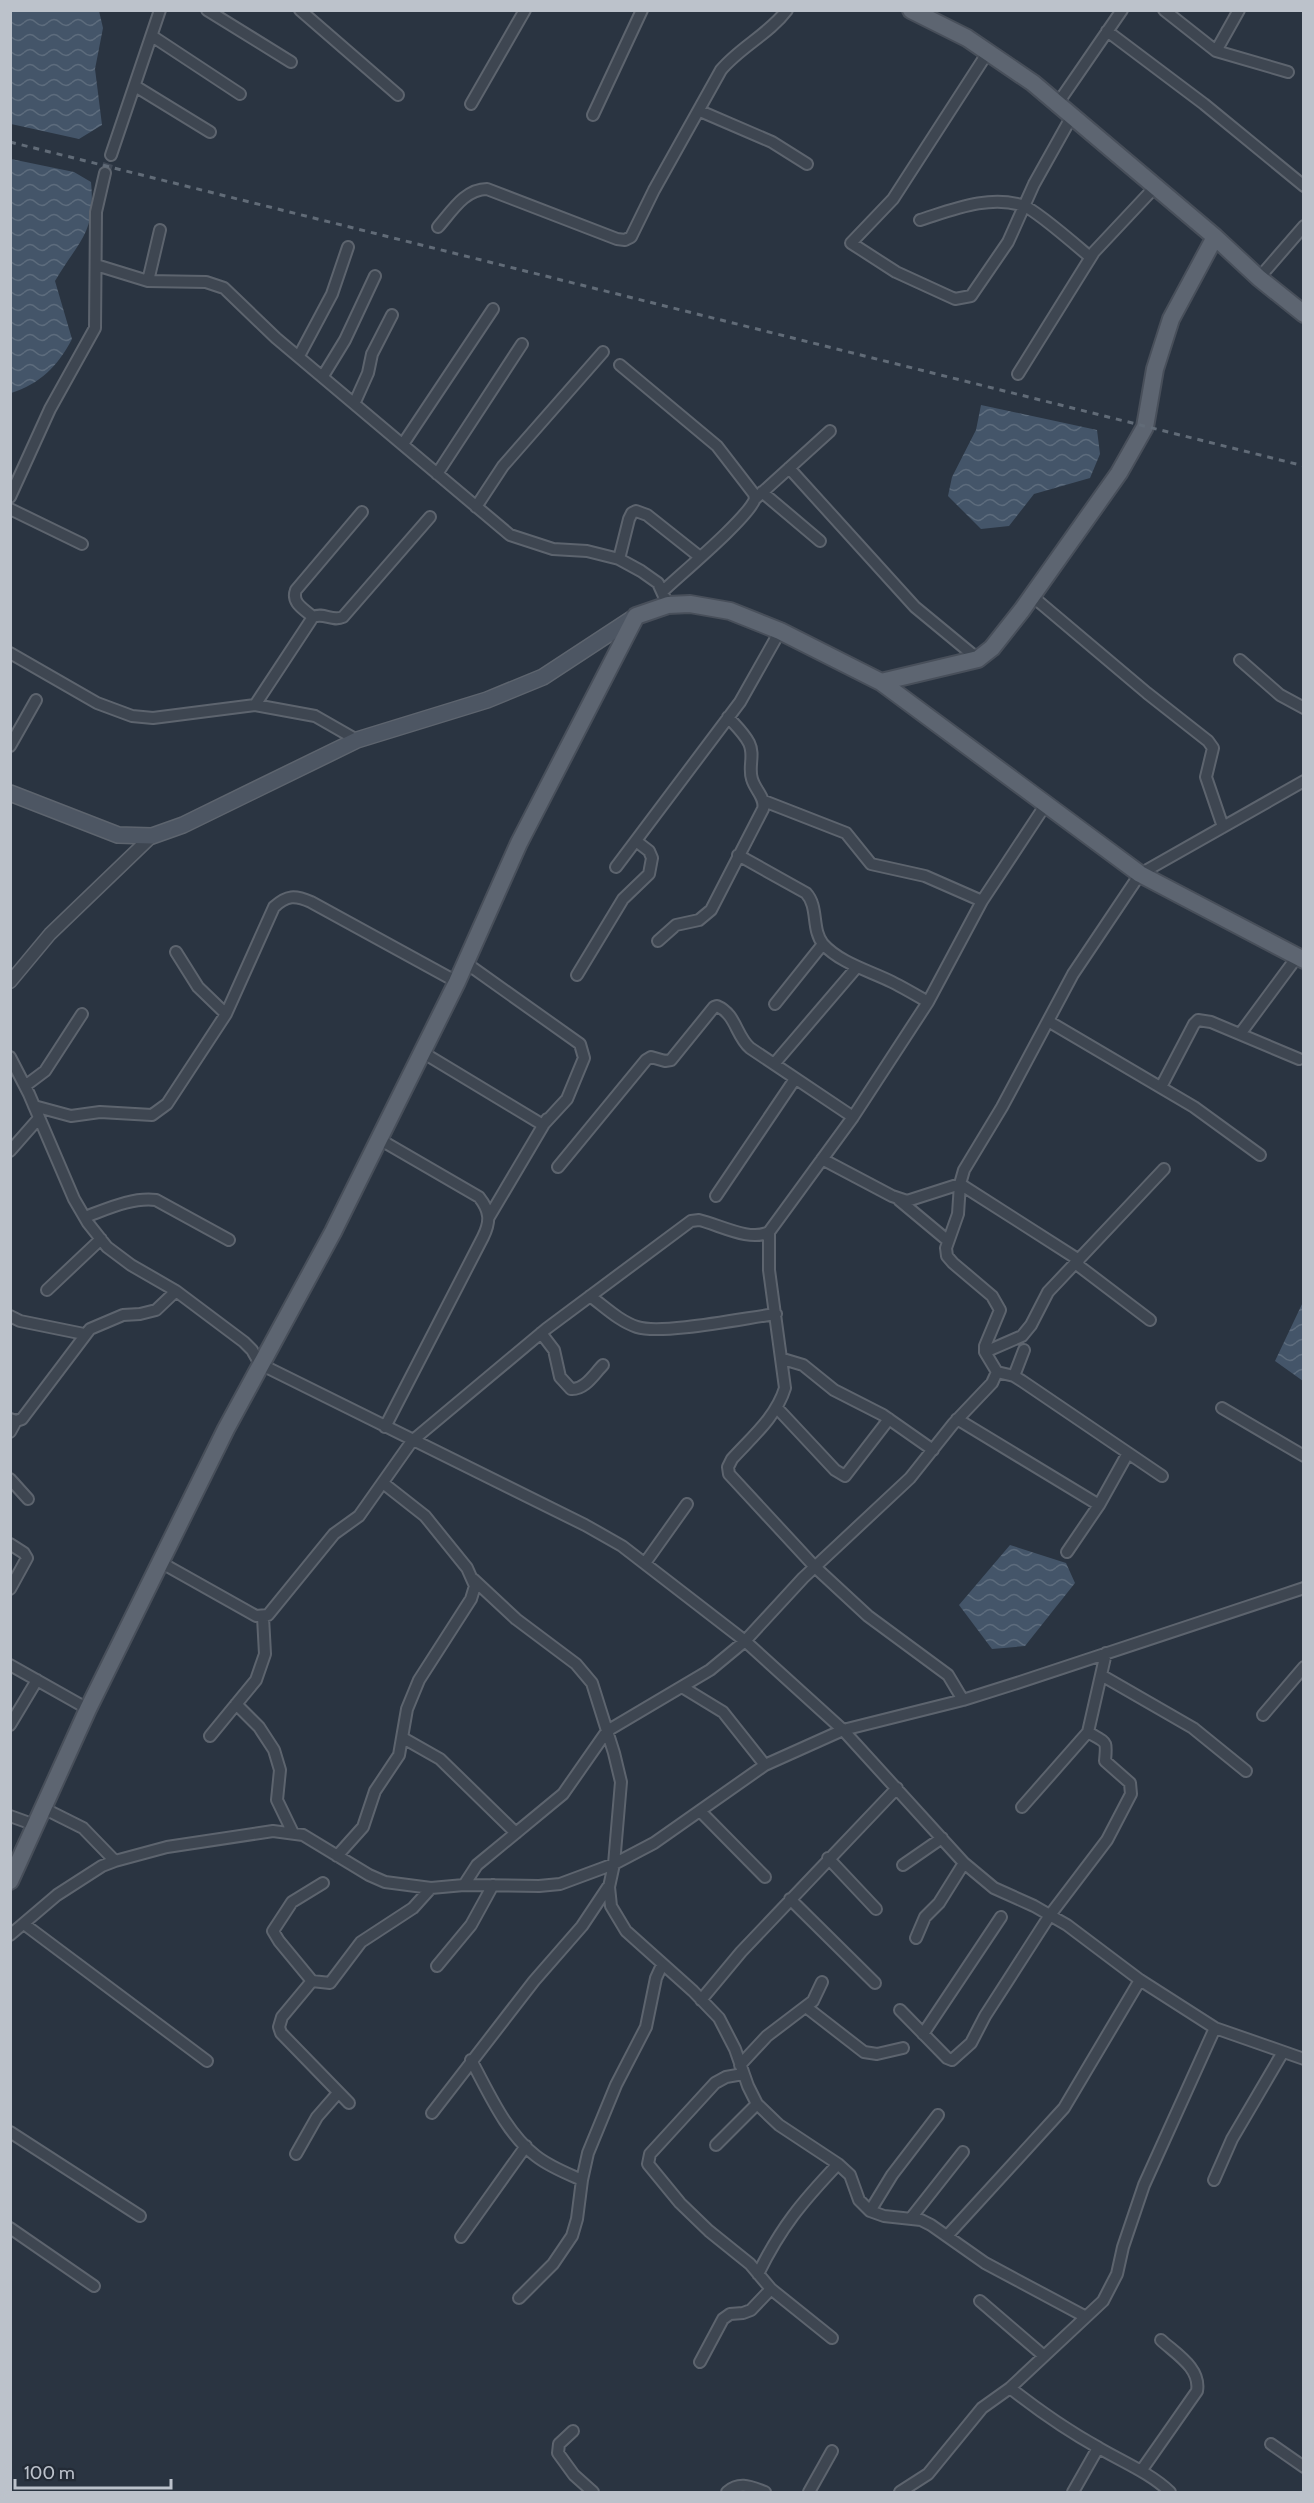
<svg xmlns="http://www.w3.org/2000/svg" width="1314" height="2503" viewBox="0 0 1314 2503" font-family="Cabin,sans-serif">
<style>
.water{fill:url(#water-waves)}
.lines{fill:none;stroke-linecap:round;stroke-linejoin:round}
.minor-tunnel{stroke:#404956;stroke-width:10;stroke-dasharray:10 5;stroke-linecap:butt}
.minor-casing{stroke:#5d646e;stroke-width:14}
.tertiary-casing{stroke:#5d646e;stroke-width:15}
.secondary-casing{stroke:#5d646e;stroke-width:18}
.primary-casing{stroke:#484f5a;stroke-width:20}
.minor{stroke:#3e4651;stroke-width:10}
.tertiary{stroke:#3e4651;stroke-width:12}
.secondary{stroke:#4d5663;stroke-width:15}
.primary{stroke:#5d6571;stroke-width:16}
.rail{stroke:#616b77;stroke-width:3;stroke-dasharray:6 6;stroke-linecap:butt}
</style>
<defs>
<pattern id="water-waves" width="16" height="10" patternUnits="userSpaceOnUse" patternTransform="scale(1.5)"><rect width="16" height="10" fill="#445569"/><path d="M0 5q4-4 8 0t8 0" fill="none" stroke="#5d6c7d"/></pattern>
</defs>
<rect width="100%" height="100%" fill="#2a3441"/>
<path class="water" d="M11,10l88,1 4,17 -8,41 7,56 -23,14 -68,-15z
M11,159l63,13 17,10c5,52 -12,58 -36,99l17,58c-14,27 -32,45 -61,54z
M981,405l116,25 3,24 -10,24 -56,16 -25,32 -28,3 -33,-33 4,-19 24,-47z
M1303,1302v79l-28,-20z
M1010,1545l56,18 9,20 -50,63 -33,3 -33,-44z"/>
<g class="lines">
<path class="minor-tunnel" d="M105,173l6,-18"/>
<defs>
<path id="minor" d="M207,10l84,52
M300,10l98,85
M1164,10l52,41 72,21
M1107,31l97,73 100,82
M152,36l88,58
M1216,51l23,-41
M988,52l-95,147 -42,44 45,29 48,22 11,5 16,-3 37,-54 26,-58 38,-68
M135,86l75,46
M1058,103l64,-93
M471,104l54,-94
M700,111l72,31 35,22
M593,115l49,-105
M111,155l49,-145
M920,220c32,-10 70,-26 104,-14 13,5 53,40 66,51
M438,227c14,-16 27,-38 49,-38l130,50 8,1 6,-3 23,-47 67,-120c19,-23 48,-36 66,-60
M96,265l52,16 58,1 18,6 52,50 234,197 43,14 34,2 32,8 22,12 17,12 10,22
M1259,278l45,-52
M148,281l12,-51
M299,356l33,-62 16,-47
M620,365l97,81 37,48 1,5c-8,20 -73,74 -92,92
M1018,374l76,-122 61,-65
M323,376l22,-36 30,-64
M355,402l13,-29 4,-19 20,-39
M403,444l90,-135
M789,468l126,139 63,52
M437,474l85,-130
M762,492l58,49
M10,497l40,-88 45,-81 1,-116 9,-39
M755,499l75,-68
M476,507l27,-41 100,-114
M10,509l72,35
M619,559l10,-40 3,-6 4,-2 11,4 53,42
M1032,596l115,97 61,48 5,7 -7,29 17,50
M313,617c-9,-8 -22,-14 -17,-27l66,-78
M10,653l87,50 35,13 21,2 102,-13 60,11 42,24
M1240,660l40,35 24,13
M255,705l58,-88c11,-5 19,5 30,0l87,-100
M10,746l26,-46
M764,801l82,32 25,31 54,12 57,25
M738,855l68,38c13,14 5,36 17,51 17,19 47,27 69,38 12,6 24,13 36,20
M616,867l124,-165 40,-71
M658,941l18,-16 23,-5 12,-10 52,-101c3,-11 -8,-19 -11,-30 -4,-12 3,-24 -3,-36 -5,-10 -14,-18 -21,-26
M176,952l22,35 28,27
M577,975l46,-76 26,-25 3,-16 -3,-7 -13,-10
M775,1004l48,-60
M1048,1021l146,86 66,48
M1240,1034l57,-77
M422,1052l121,73 24,-26 17,-41 -4,-14 -114,-81
M10,1057l19,37 45,105 14,24 19,24 24,18 45,26 68,51 8,8 8,14 325,161 37,21 123,95 98,89 121,133 30,25 40,18 33,19 73,55 75,48 89,31
M774,1064l83,-97
M25,1086l20,-15 37,-57
M1161,1087l33,-63 4,-4 13,2 88,37
M34,1106l37,10 29,-4 52,3 15,-11 59,-90 48,-107c13,-12 21,-12 37,-5l146,80
M379,1139l100,58c11,14 12,24 4,40l-98,190
M10,1151l29,-33
M822,1159l70,37 15,5 53,-17 119,76
M558,1167l88,-107 5,-3 14,4 6,-1 43,-53 3,-1c19,8 19,30 33,42l103,69
M716,1196l79,-117
M899,1200l48,40
M85,1217c22,-8 47,-20 71,-17l73,40
M489,1217l58,-98
M769,1232v38l16,118c-9,29 -33,49 -53,71l-4,8 1,7 86,93 53,49 80,59 15,25
M1075,1263l75,57
M47,1290l54,-51
M590,1296c15,11 29,25 47,31 25,8 108,-9 139,-13
M10,1316l10,5 64,13
M541,1333l13,17 6,27 11,12c14,1 23,-15 32,-24
M985,1352l37,-16 9,-11 17,-33 116,-123
M783,1359l20,6 31,25 49,25 50,35
M997,1372l17,4 8,5 140,95
M1014,1376l10,-26
M777,1408l58,62 10,6 44,-57
M1222,1408l82,48
M10,1419l6,2 6,-2 68,-90 33,-14 17,-1 16,-4 20,-19
M957,1419l142,86
M10,1432l6,-11
M10,1479l18,20
M10,1544l14,9 3,5 -17,31
M1067,1552l32,-47 29,-52
M160,1562l96,54 12,-1 66,-81 25,-18 53,-75 134,-112 145,-108 8,-1c21,5 51,22 70,12l84,-115 75,-115 54,-101 64,-97
M645,1563l42,-59
M473,1579l43,40 60,45 16,19 22,70 7,29 -7,82 -5,23 2,19 15,25 67,60 26,27 16,31 13,37 9,18 22,21 59,39 12,11 9,25 11,11 14,5 37,4 10,5 54,38 101,54
M10,1665l78,44
M1101,1675l92,53 53,43
M682,1687l41,25 42,53
M236,1704l23,23 15,23 6,20 -3,30 16,33
M1263,1715l41,-48
M10,1725l27,-45
M210,1736l46,-56 9,-26 -2,-37
M403,1738l37,21 76,74
M1022,1807l66,-75 18,-79
M43,1808l40,20 32,33
M700,1811l65,66
M10,1816l25,9
M337,1856l26,-29 12,-36 24,-36 8,-46 12,-29 52,-81 4,-13 -8,-18 -42,-52 -42,-33
M828,1858l48,51
M903,1865l39,-27
M464,1885l13,-20 86,-71 44,-63 103,-61 35,-29 58,-63 107,-100 43,-54 39,-41 5,-11 -12,-20v-6l15,-36 -8,-14 -39,-33 -6,-7 -1,-8 12,-34 2,-30 4,-14 38,-63 71,-133 67,-100 164,-93
M790,1899l85,84
M24,1924l183,137
M10,1935l47,-40 45,-29 13,-5 52,-14 106,-16 30,4 66,40 16,7 46,6 33,-3 75,1 21,-2 54,-20 40,-21 111,-78 78,-35 120,-30 54,-17 287,-95
M916,1938l9,-21 14,-14 25,-40
M437,1966l34,-41 22,-40
M312,1981l-33,-40 -6,-10 19,-29 31,-19
M701,2000l40,-48 156,-164
M806,2007l58,45 13,2 26,-6
M900,2010l47,48 5,2 19,-17 14,-27 65,-101 57,-75 24,-46 -1,-11 -25,-22c2,-22 2,-17 -17,-29
M923,2034l78,-117
M471,2060c18,33 35,73 65,96 14,11 30,17 46,24
M740,2065l27,-29 46,-35 9,-19
M743,2074l-17,3 -11,6 -65,71 -2,10 32,39 29,28 41,33 21,25 61,49
M349,2103l-68,-70 -2,-6 3,-10 30,-36 18,2 31,-41 52,-34 18,-20
M432,2113l102,-132 48,-55 26,-39
M10,2132l130,84
M716,2145l41,-41
M296,2154l21,-37 21,-24
M1214,2180l18,-41 51,-87
M870,2211l22,-36 46,-60
M911,2218l52,-66
M10,2228l84,58
M947,2236l117,-128 76,-128
M461,2237l65,-91
M758,2274c23,-47 44,-72 80,-110
M519,2298l34,-34 19,-28 5,-17 5,-39 6,-27 28,-68 30,-58 10,-49 6,-13
M980,2301l64,55
M700,2362l23,-43 7,-5 13,-1 8,-3 20,-21
M1010,2388c28,22 58,43 89,60 24,14 51,25 71,44
M573,2431l-14,13 -1,9 16,22 19,17
M1271,2444l33,23
M1141,2471l56,-80c4,-23 -21,-37 -36,-51
M727,2492c13,-11 24,-5 38,0
M809,2492l23,-41
M900,2492l28,-18 54,-66 28,-20 93,-87 14,-27 6,-27 21,-62 71,-157
M1073,2492l25,-44"/>
<path id="tertiary" d="M10,982l40,-48 102,-98"/>
<path id="secondary" d="M10,793l108,42 34,1 31,-11 174,-85 130,-40 56,-23 93,-61"/>
<path id="primary" d="M911,10l56,28 66,45 182,154 44,41 45,36
M881,682l97,-23 14,-11 30,-38 97,-137 26,-46 10,-58 16,-50 44,-82
M10,1881l78,-172 138,-280 107,-197 124,-250 62,-139 117,-227 32,-11 22,-1 40,7 50,20 101,51 259,192 164,86"/>
</defs>
<use href="#minor" class="minor-casing"/>
<use href="#tertiary" class="tertiary-casing"/>
<use href="#secondary" class="secondary-casing"/>
<use href="#primary" class="primary-casing"/>
<use href="#minor" class="minor"/>
<use href="#tertiary" class="tertiary"/>
<use href="#secondary" class="secondary"/>
<use href="#primary" class="primary"/>
<path class="rail" d="M10,142l1294,324"/>
</g>
<rect width="1314" height="2503" fill="none" stroke="#bcc2cb" stroke-width="24"/>
<path d="M15 2479v9h156v-9" fill="none" stroke="#bcc2cb" stroke-width="3"/>
<text x="24" y="2479" font-size="18" fill="#bcc2cb" stroke="#232b36" stroke-width="4.5" paint-order="stroke">100 m</text>
</svg>
